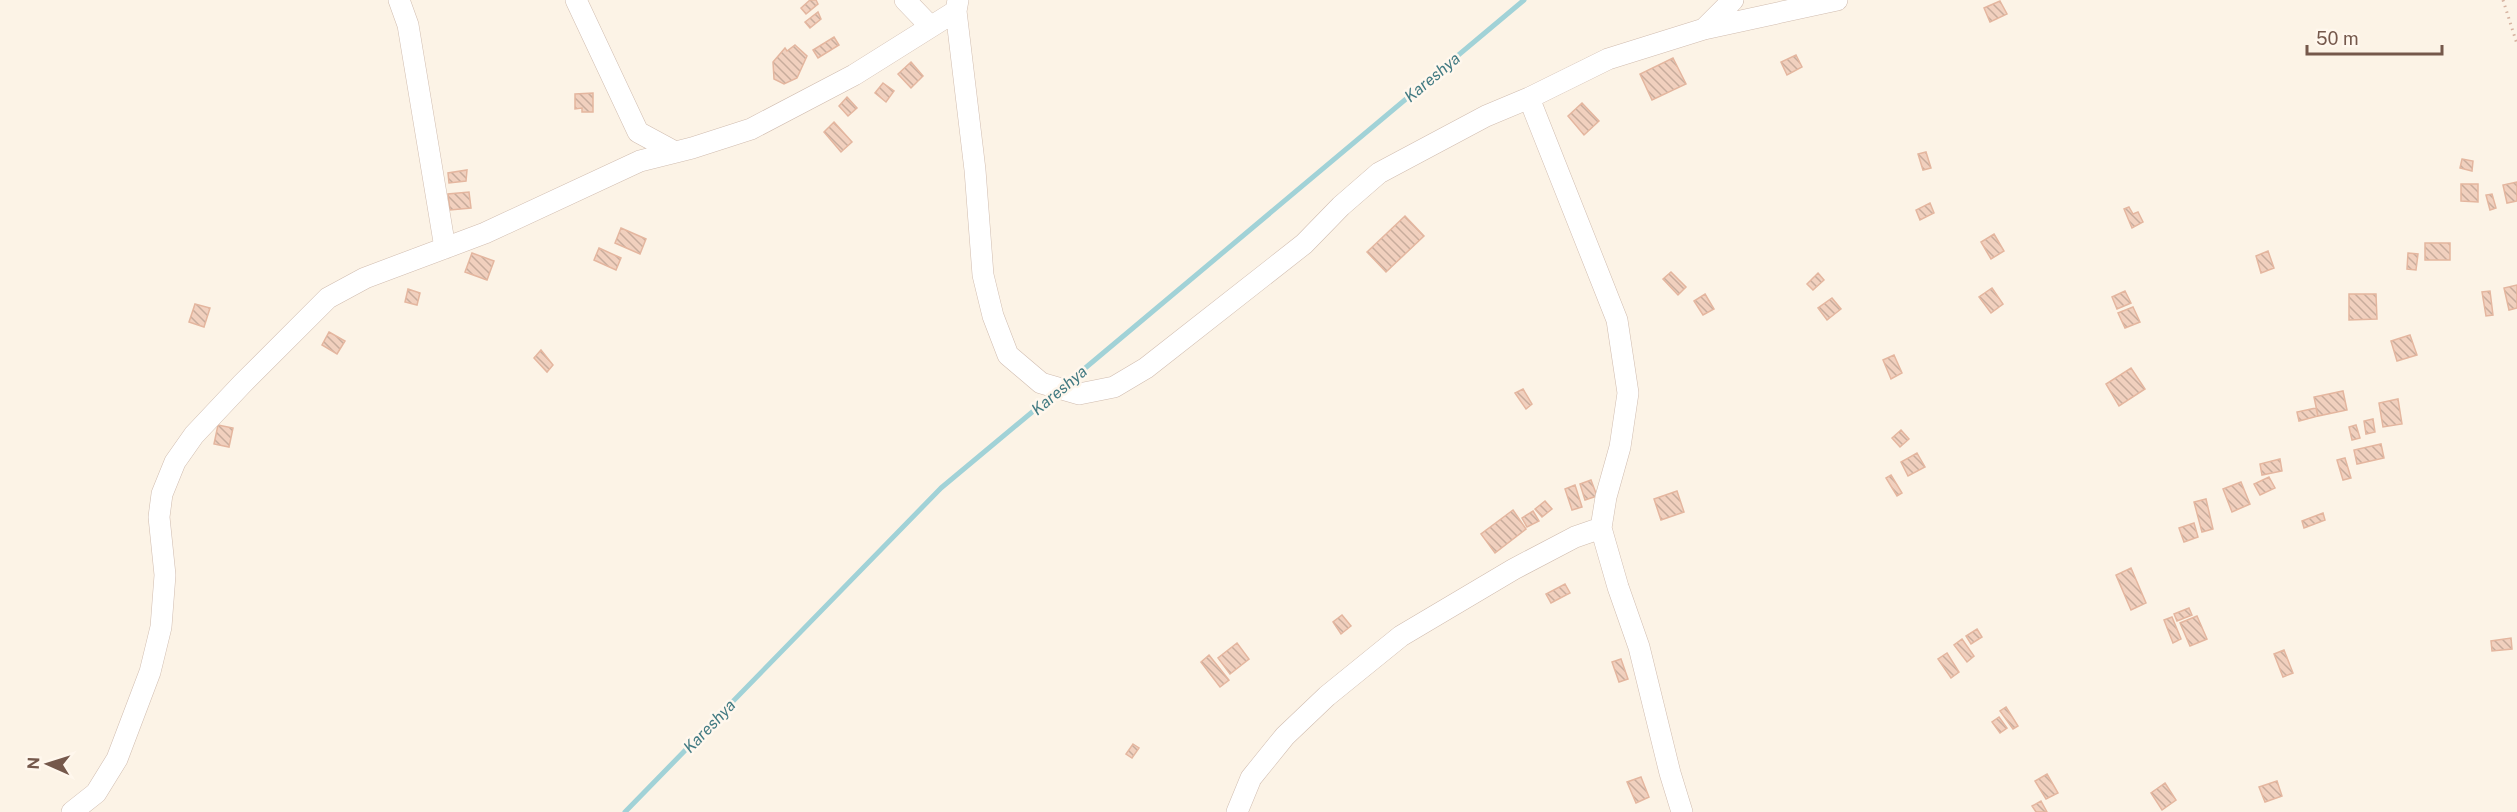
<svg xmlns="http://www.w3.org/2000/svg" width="2517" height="812" viewBox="0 0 2517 812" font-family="'Public Sans',sans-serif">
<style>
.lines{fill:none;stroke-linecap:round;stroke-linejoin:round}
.stream{stroke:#a1d2d7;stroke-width:5}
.building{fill:url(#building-back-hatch);stroke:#e4b69f;stroke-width:1.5}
.minor-casing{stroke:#d0bcaf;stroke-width:22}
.path{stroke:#d6b3a1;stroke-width:3;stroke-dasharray:1.5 4.5;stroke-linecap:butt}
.minor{stroke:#fff;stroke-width:21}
.labels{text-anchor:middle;stroke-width:5;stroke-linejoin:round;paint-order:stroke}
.water-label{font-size:16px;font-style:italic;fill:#427a82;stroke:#fff7ed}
</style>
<defs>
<pattern id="building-back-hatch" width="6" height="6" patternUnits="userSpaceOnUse" patternTransform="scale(1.5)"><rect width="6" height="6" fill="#f1d0be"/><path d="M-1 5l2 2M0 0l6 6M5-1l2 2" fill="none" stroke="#c8ac9c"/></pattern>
</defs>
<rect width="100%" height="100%" fill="#fcf3e6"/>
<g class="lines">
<path class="stream" d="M1065,385l459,-385
M625,812l316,-324 114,-95"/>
</g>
<path class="building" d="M810,0h6l2,4 -12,10 -5,-6z
M2000,1l7,13 -17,8 -6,-14z
M818,12l3,7 -11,9 -5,-6z
M834,37l5,8 -21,13 -5,-8z
M795,45l12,11 -10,22 -13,6 -10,-5 -1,-17 12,-14 2,3z
M1796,55l6,12 -15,8 -6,-13z
M1673,58l13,26 -34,16 -12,-26z
M911,62l12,14 -12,12 -13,-14z
M883,83l11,8 -8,11 -11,-9z
M593,93v19h-11v-4l-7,1v-15z
M847,97l10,11 -9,8 -9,-10z
M1582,103l17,18 -15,14 -16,-19z
M834,122l18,20 -11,10 -17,-20z
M1926,152l5,16 -8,2 -5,-16z
M2462,159l11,2 -1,10 -12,-3z
M467,170l-1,11 -17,2 -1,-10z
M2517,182v19l-10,2 -4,-18z
M2461,184h17v18l-17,-1z
M469,192l2,16 -21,2 -2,-16z
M2492,194l4,14 -6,2 -4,-15z
M1930,203l4,10 -14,7 -4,-10z
M2129,207l4,7 5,-2 5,10 -11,6 -8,-19z
M1405,216l19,20 -38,36 -19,-20z
M621,228l25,11 -6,15 -25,-11z
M1994,234l10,17 -13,8 -10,-17z
M2425,243h25v17h-25z
M599,248l22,10 -5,12 -22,-10z
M2268,251l6,17 -13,5 -5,-17z
M472,253l22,8 -7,19 -22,-8z
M2408,253l10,1 -2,16 -9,-1z
M1671,272l15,15 -8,8 -15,-16z
M1818,273l6,7 -11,10 -6,-6z
M2517,285v23l-8,2 -5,-22z
M1992,288l11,16 -12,9 -12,-16z
M408,289l12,4 -3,12 -12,-3z
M2125,291l6,12 -14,6 -5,-12z
M2490,291l3,24 -7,1 -4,-24z
M1705,294l9,15 -11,6 -9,-14z
M2349,294h27l1,25 -28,1z
M1832,298l9,11 -14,11 -9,-12z
M195,304l15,4 -6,19 -15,-5z
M2133,307l7,15 -15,6 -7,-15z
M329,332l16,9 -8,13 -15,-9z
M2410,335l7,20 -20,6 -6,-20z
M541,350l12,15 -6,7 -13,-14z
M1894,355l8,18 -11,6 -8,-19z
M2131,368l14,21 -26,17 -13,-22z
M1523,389l9,15 -6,5 -11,-16z
M2343,391l4,19 -29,6 -4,-19z
M2398,399l4,25 -19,3 -4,-24z
M2316,408l2,8 -19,5 -2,-9z
M2373,419l2,13 -9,2 -2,-13z
M218,425l15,3 -4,19 -15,-3z
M2356,425l4,13 -8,2 -3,-13z
M1901,430l8,9 -9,8 -8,-9z
M2381,444l3,14 -27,6 -3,-14z
M1917,453l8,14 -17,9 -7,-14z
M2345,458l6,20 -8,2 -6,-20z
M2280,459l2,12 -20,4 -2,-11z
M1891,475l11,18 -5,3 -11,-18z
M2269,477l6,11 -15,7 -6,-11z
M1591,480l6,16 -12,4 -5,-16z
M2241,482l9,22 -18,8 -9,-23z
M1575,485l7,22 -10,3 -7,-21z
M1677,491l7,21 -23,8 -7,-21z
M2206,499l7,30 -11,3 -8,-30z
M1545,501l7,8 -10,8 -7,-8z
M1513,510l13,19 -31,24 -14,-19z
M1533,511l6,10 -12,6 -5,-9z
M2323,513l2,7 -21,8 -2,-7z
M2194,523l4,14 -14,5 -5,-14z
M2131,568l15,35 -15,7 -15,-35z
M1565,584l5,9 -19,10 -5,-9z
M2189,608l3,7 -15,6 -3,-7z
M1342,615l9,11 -10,8 -8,-12z
M2197,616l10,23 -17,7 -10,-23z
M2172,617l9,22 -8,4 -9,-23z
M1977,629l5,8 -11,7 -5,-8z
M2511,638l1,11 -20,2 -1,-10z
M1962,639l12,17 -7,6 -13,-17z
M1237,643l12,16 -19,15 -12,-16z
M2284,650l9,23 -10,4 -9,-23z
M1947,653l12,19 -8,6 -13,-19z
M1209,655l20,25 -9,7 -19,-25z
M1621,659l7,20 -9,3 -7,-20z
M2006,707l12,19 -5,3 -13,-18z
M1999,717l8,11 -7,5 -8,-11z
M1133,744l6,4 -7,10 -6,-4z
M2047,774l11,19 -12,6 -11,-18z
M1641,777l8,20 -13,6 -9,-21z
M2277,781l5,15 -17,6 -6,-15z
M2165,783l11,17 -14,10 -11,-17z
M2041,801l6,11h-11l-4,-6z"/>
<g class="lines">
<defs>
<path id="minor" d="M399,0l9,25 37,223
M576,0l62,132 37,20
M905,0l25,26
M958,0l-2,11 19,159 8,105 10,41 15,39 33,28 38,11 35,-7 32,-19 158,-124 37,-38 38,-33 107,-57 43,-18 79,-39 96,-30 133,-29
M1704,29l29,-29
M1529,98l88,222 11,73 -8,54 -14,50 -5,31 17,59 21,60 31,126 12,39
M72,812l24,-19 21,-34 33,-87 11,-45 4,-52 -6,-58 3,-23 13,-32 19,-27 48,-51 86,-86 37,-20 120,-45 155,-72 52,-13 59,-19 103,-54 102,-64
M1237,812l14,-34 34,-42 42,-40 74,-60 113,-67 61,-32 26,-9"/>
</defs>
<use href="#minor" class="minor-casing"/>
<path class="path" d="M2503,0l14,44"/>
<use href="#minor" class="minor"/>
</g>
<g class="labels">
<g class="water-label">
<text transform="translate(1432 77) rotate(-40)" y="6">Kareshya</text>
<text transform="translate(1059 390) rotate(-40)" y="6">Kareshya</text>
<text transform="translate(709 726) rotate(-46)" y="6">Kareshya</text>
</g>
</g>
<g transform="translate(48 764) rotate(273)" stroke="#fff7ed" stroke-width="4.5" paint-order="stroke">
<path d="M0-4.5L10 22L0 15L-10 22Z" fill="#75584b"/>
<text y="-9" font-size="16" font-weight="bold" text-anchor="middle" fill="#75584b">N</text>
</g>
<path d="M2307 45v9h135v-9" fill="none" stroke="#75584b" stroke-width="3"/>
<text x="2316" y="45" font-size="18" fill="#75584b" stroke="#fff7ed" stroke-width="4.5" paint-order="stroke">50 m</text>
</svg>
